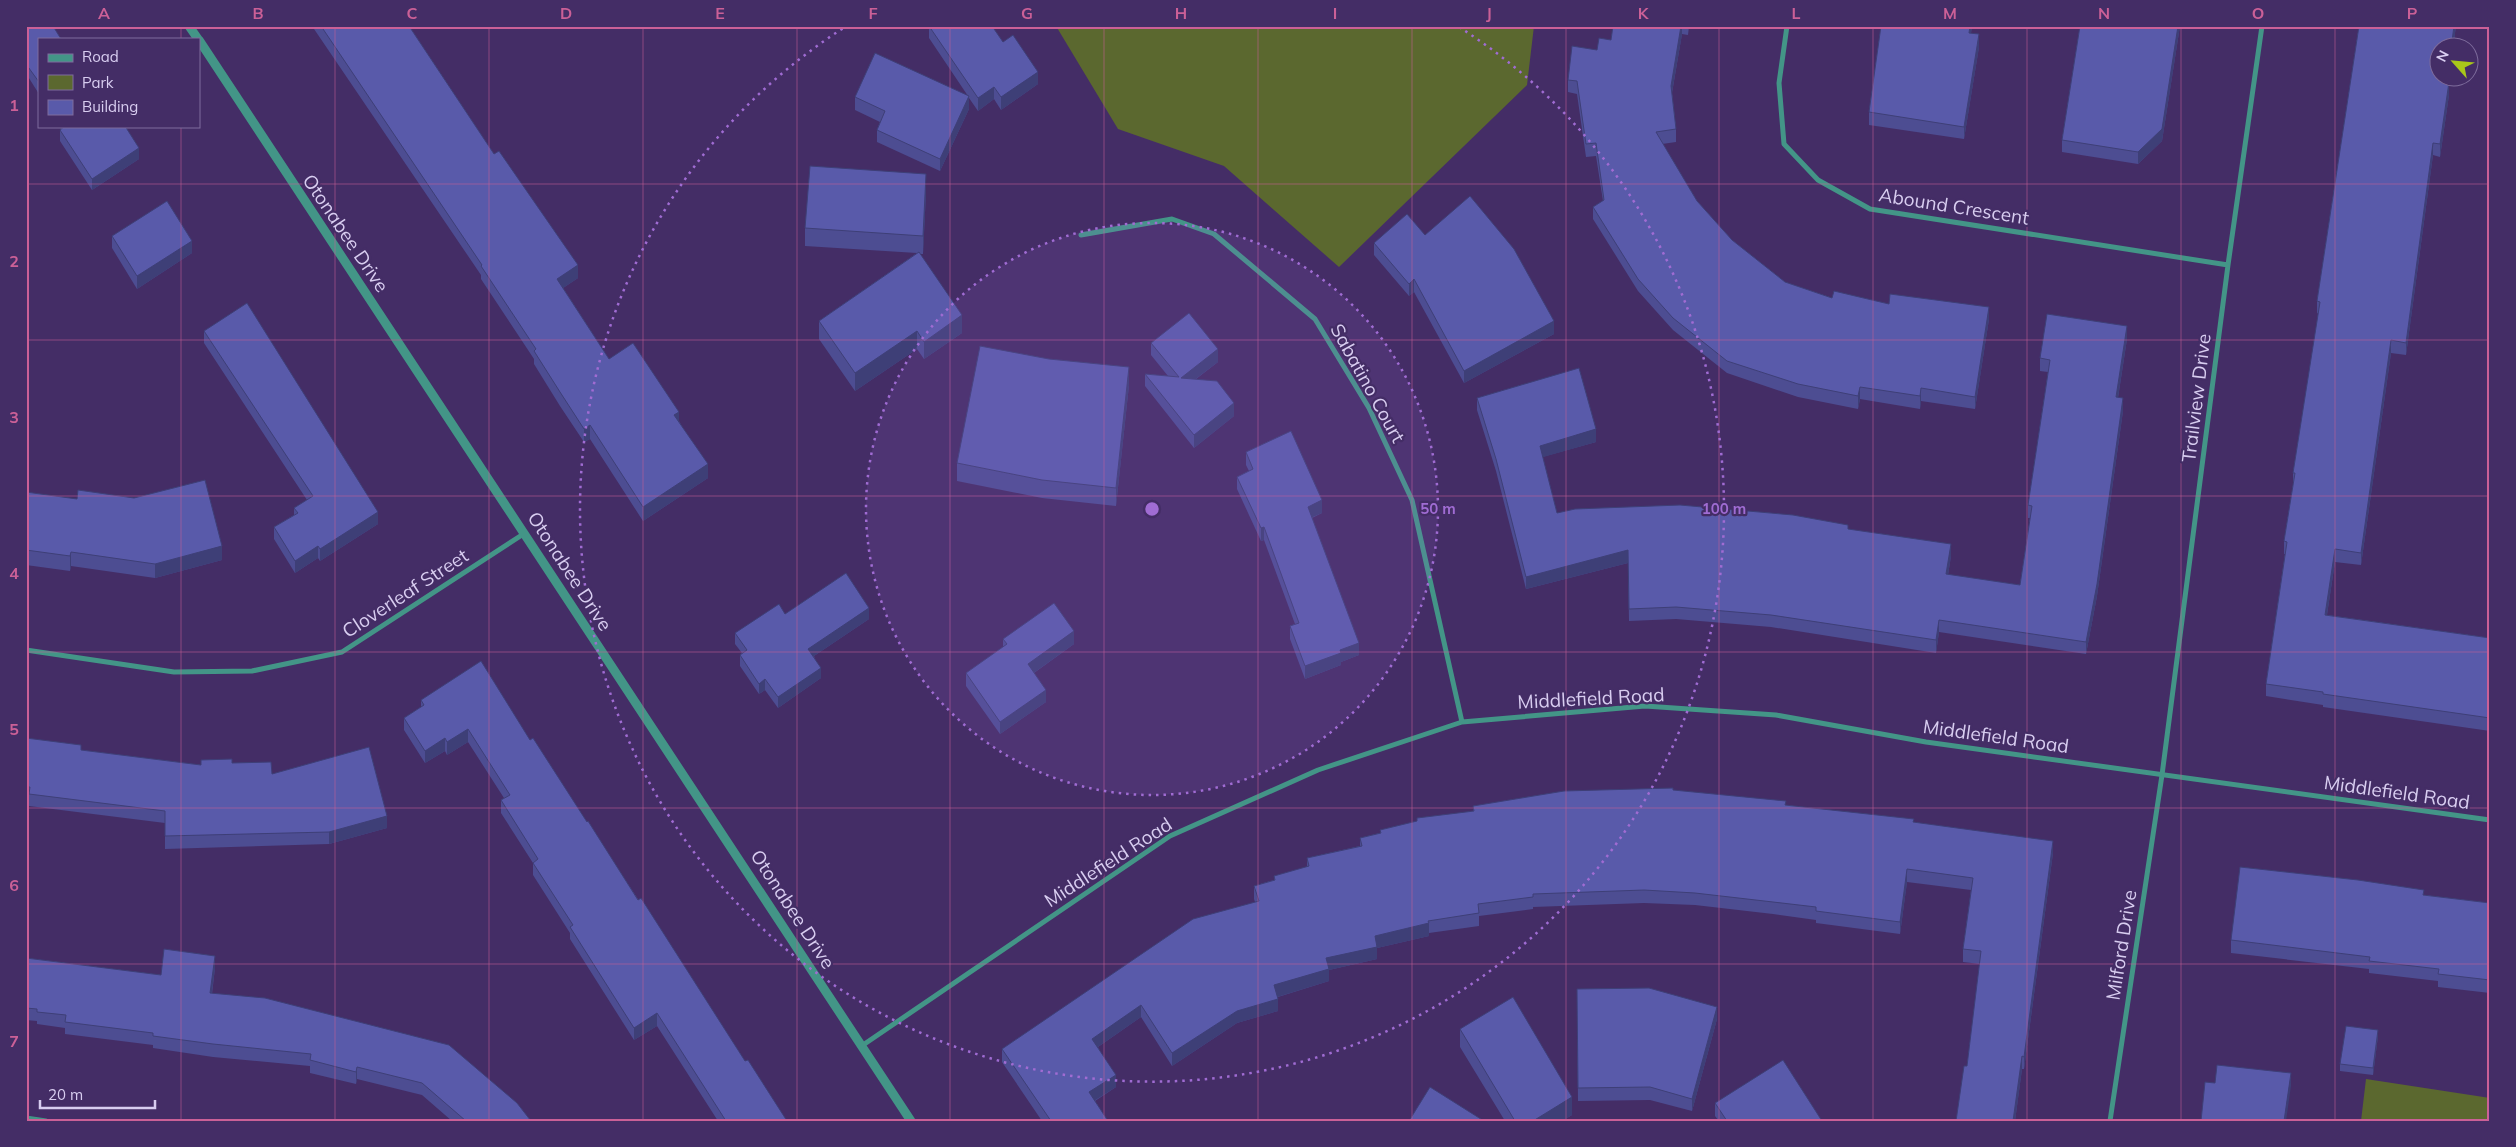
<svg xmlns="http://www.w3.org/2000/svg" width="2516" height="1147" viewBox="0 0 2516 1147" font-family="Mulish,sans-serif">
<style>
.green{fill:#5b682f}
.lines{fill:none;stroke-linecap:round;stroke-linejoin:round}
.minor{stroke:#439587;stroke-width:5}
.tertiary{stroke:#439587;stroke-width:9}
.wall{fill:#4d4d92}
.shaded-wall{fill:#3e3f77}
.building{fill:#595aaa;stroke:#3e3f77}
.grid{fill:none;stroke:#cb6097;stroke-width:1;stroke-opacity:0.55}
.ring{fill:none;stroke:#a06cd3;stroke-width:2.5;stroke-dasharray:2.5 5}
.labels{text-anchor:middle;stroke-width:4.5;stroke-linejoin:round;paint-order:stroke}
.street-label{font-size:19px;fill:#d8cdf0;stroke:#442d66}
.centre{fill:#a06cd3;stroke:#442d66;stroke-width:2.5}
.ring-label{font-size:15px;text-anchor:middle;font-weight:bold;fill:#a06cd3;stroke:#442d66;stroke-width:4.5;stroke-linejoin:round;paint-order:stroke}
.neatline{fill:none;stroke:#cb6097;stroke-width:2}
.grid-label{font-size:16px;text-anchor:middle;font-weight:bold;fill:#cb6097}
</style>
<rect width="100%" height="100%" fill="#442d66"/>
<path class="green" d="M1056,26h478l-7,59 -188,182 -115,-101 -106,-37z
M2366,1079l124,19v23h-129z"/>
<g class="lines">
<path class="minor" d="M1787,26l-8,57 5,61 34,36 52,29 358,56
M1081,235l91,-16 42,15 101,85 54,89 43,92 50,222
M26,650l148,22 78,-1 90,-19 183,-119
M863,1045l307,-209 148,-66 144,-48 183,-16 131,9 150,27 564,78
M26,1118l20,3
M2110,1121l52,-346 66,-510 34,-239"/>
<path class="tertiary" d="M189,26l9,13
M199,40l712,1081"/>
</g>
<path class="wall" d="M26,26l13,13v55l-12,-19z
M312,26h97l85,128 84,124 -15,10 46,71 70,62 29,57 -65,43 -53,-82 -6,3 -24,-36 -26,-42v-5l-53,-80v-4z
M929,26l74,16 35,42 -37,26 -7,-11 -16,12 -9,-13v11l-29,62 -63,-29v-12l3,-8 -25,-12v-13l113,-1 -39,-58z
M1613,26h76l-1,9 -6,-1 -10,59 4,36v13l-14,2 35,57 35,39 53,42 47,16 57,6 100,15 -14,90 -54,-8 -1,8 -60,-10 -2,10 -60,-12 -71,-24 -54,-43 -35,-39 -45,-72v-12l10,-6 -7,-45 -10,1 -9,-63 -9,-2v-12l29,-30 14,-10z
M1881,26h91l-1,7 8,14 -15,92 -95,-14v-13z
M2080,26h100l-18,115 -24,23 -76,-12v-12z
M2359,26h97l-8,56 1,13 -9,62 -7,-2 -27,200 -15,-2 -30,212 -26,-3 -8,53 163,23v93l-167,-24v-2l-57,-9v-12l19,-130h-1v-13l9,-56v-12l26,-159 -2,-1v-12z
M60,126h65l14,33 -47,31 -32,-49v-11l1,-1z
M926,192l-3,62h-3l42,79 -38,26 -7,-10 -62,42 -36,-52v-18l98,-68 -112,-7v-18z
M1425,235l129,99 -90,49 -50,-91 -5,4 -35,-41v-12z
M112,236l80,17 -55,36 -25,-41z
M204,331l174,193 -58,37 -2,-3 -23,15 -21,-34v-12l20,-12v-7l13,-8 -103,-157z
M2127,339l-9,59 5,13 -26,185 -11,58 -147,-22 -3,21 -165,-26 -95,-8 -47,2 -1,-58 -102,26 -30,-118 -19,-61v-12l119,44 -54,15 15,56 291,16 103,27 -3,19 72,10 10,-67h-2v-13l20,-133 -8,-1v-13z
M1151,343l67,19 -22,17 38,37 -40,32 -49,-62v-12l23,2 -17,-21z
M1129,385l-13,121 -74,-8 -85,-17v-18z
M1246,452l76,61 -10,5 47,137 -18,7v3l-36,14 -15,-40v-13l5,-2 -31,-84 -3,1 -24,-52v-12l12,-6 -3,-6z
M26,492l196,68 -67,18 -84,-12 -1,5 -44,-6z
M2490,557v24h-2v-12z
M785,614l84,5 -55,37 7,22 -43,30 -13,-18 -6,4 -19,-28v-11l2,-2 -7,-9v-11z
M1003,639l71,5 -40,29 12,29 -46,32 -34,-48v-13l37,-26z
M421,700l109,40 57,82 158,239 42,60h-69l-61,-95 -23,14 -64,-101v-6l-37,-58v-12l-32,-50v-13l3,-2 -36,-56 -21,13 -2,-4 -20,12 -21,-33v-12l17,-11z
M26,738l55,12 120,15 31,-2 40,11 115,54 -58,16 -164,5v-26l-136,-17v-7h-3z
M1673,790l241,32 139,31 -29,216h-2l-7,52h-59l11,-55 13,-102 -17,-2v-13l8,-59 -64,-8 -7,52 -84,-11v-3l-43,-6 -78,-9 -51,-2 -111,4v2l-54,7v10l-50,7v3l-52,12v11l-48,11v11l-51,16v14l-41,12 -65,43 -31,-49 -43,30 18,40 -21,14 13,20h-66l-40,-59v-13l253,-147 -1,-3v-13l20,-6v-4l33,-9v-9l53,-12v-8l20,-5v-3l93,-19v-5z
M2424,895l66,8v90l-52,-6v-6l-69,-8v-4l-138,-16v-13z
M26,958l135,17 54,-7 -3,26 319,127h-79l-30,-26 -65,-16 -1,5 -46,-11v-7l-97,-9 -60,-9v-3l-88,-11v-6l-28,-4v-3l-11,-1z
M1577,989l140,30 -25,92 -42,-11 -72,1z
M1460,1029l112,86 -10,6h-57l-45,-74z
M2378,1036l-5,39 -33,-4v-7z
M1715,1103l107,18h-103l-4,-5z"/>
<path class="shaded-wall" d="M1681,26h1v8l-11,64v-12z
M1970,26h2l-3,19v-12z
M2178,26h2l-18,115 -24,23v-12z
M2454,26h2l-3,22h-2z
M1979,34v13l-15,92v-12z
M1038,72v12l-37,26v-13z
M2449,82v13l-9,62v-13z
M994,87v12l-16,12v-13z
M969,96v13l-29,62v-12z
M2433,143v12l-27,200v-12z
M139,148v11l-47,31v-11z
M926,174v18l-3,62v-18z
M192,241v12l-55,36v-13z
M578,265v13l-21,14v-13z
M1414,279v13l-5,4v-12z
M1989,307v12l-14,90v-12z
M962,315v18l-38,26v-17z
M1554,321v13l-90,49v-12z
M2127,326v13l-11,71v-13z
M917,331v18l-62,42v-18z
M2391,340v13l-30,212v-12z
M1218,349v13l-37,28v-12z
M1129,367v18l-13,121v-18z
M1860,387v12l-2,10v-13z
M1921,388v13l-1,8v-13z
M2123,398v13l-26,185 -11,58v-12z
M1234,403v13l-40,32v-13z
M679,412v13l-5,-10z
M590,425v14l-6,3v-13z
M1596,429v13l-56,16v-12z
M708,464v14l-65,43v-14z
M1322,500v13l-14,6v-12z
M378,512v12l-58,37v-12z
M1264,527v13l-3,1v-13z
M1951,544v12l-5,31v-13z
M222,546v14l-67,18v-14z
M318,546v12l-23,15v-12z
M2335,549v13l-10,65v-12z
M1628,550v13l-102,26v-12z
M71,552v14l-1,5v-15z
M869,608v11l-61,41v-11z
M1939,620v12l-3,21v-13z
M1074,631v13l-46,33v-13z
M1359,643v12l-18,7v3l-36,14v-13l35,-16z
M821,668v10l-43,30v-11z
M765,679v11l-6,4v-10z
M1046,690v12l-46,32v-12z
M468,729v13l-21,13v-13z
M445,738v13l-20,12v-12z
M387,816v12l-58,16v-12z
M2053,841v12l-29,216v-12z
M1907,869v13l-7,52v-12z
M1429,923v13l-52,12v11l-48,11v11l-55,17v-13l52,-27 49,-22z
M215,956v12l-5,38v-13z
M1278,999v12l-41,12 -65,43v-13l65,-42z
M1141,1005v12l-49,34v-12z
M1717,1007v12l-25,92v-12z
M657,1013v13l-23,14v-12z
M2378,1030v6l-5,39v-7z
M2022,1056v13l-7,52h-2z
M357,1067v12l-1,5v-12z
M2291,1073v13l-5,35h-2z
M1116,1075v12l-27,17v-12z
M1572,1097v18l-10,6h-29z"/>
<path class="building" d="M26,26h27l8,13h-22v43l-13,-18z
M321,26h88l85,128 5,-3 79,114 -21,14 52,80 24,-16 46,69 -5,3 34,49 -65,43 -53,-82 -6,4 -24,-37 -26,-41 2,-2 -55,-83 1,-1z
M929,26h63l11,16 10,-7 25,37 -37,25 -7,-10 -16,11z
M1613,26h68l-10,60 5,43 -20,3 41,69 35,39 53,42 47,16 2,-7 55,13 1,-10 99,13 -14,90 -54,-9 -1,8 -60,-9 -2,9 -60,-12 -71,-23 -54,-43 -35,-39 -45,-72 11,-7 -8,-57 -10,1 -9,-63 -9,-1 4,-34 25,4 2,-12 12,2z
M1881,26h89l-1,7 10,1 -15,93 -95,-15z
M2080,26h98l-16,103 -24,23 -76,-12z
M2359,26h95l-3,22h-13v30h9l-1,4h3l-9,62 -7,-1 -27,200 -15,-3 -30,213 -26,-4 -10,66 165,23v80l-167,-24v-2l-57,-8 21,-142 -3,-1 11,-68h-2l27,-171 -3,-1z
M875,53l94,43 -29,63 -63,-29 8,-19 -30,-14z
M65,126h60l14,22 -47,31 -32,-49z
M810,166l116,8 -3,62 -118,-8z
M1470,196l44,53 40,72 -90,50 -50,-92 -5,5 -35,-41 33,-29 18,21z
M167,201l25,40 -55,35 -25,-40z
M919,252l43,63 -38,27 -7,-11 -62,42 -36,-52z
M247,303l131,209 -58,37 -2,-3 -23,15 -21,-34 24,-14 -4,-5 19,-12 -109,-165z
M1189,313l29,36 -37,29 36,3 17,22 -40,32 -49,-61 34,3 -28,-34z
M2047,314l80,12 -11,71 7,1 -26,186 -11,58 -147,-22 -3,20 -165,-25 -95,-8 -47,2 -1,-59 -102,27 -30,-118 -19,-61 102,-30 17,61 -56,17 17,67 18,-4 105,-4 113,10 55,10v4l103,15 -5,30 74,11 12,-79 -4,-1 22,-145 -10,-2z
M980,346l69,13 80,8 -13,121 -74,-8 -85,-17z
M1291,431l31,69 -14,7 51,136 -19,7 1,3 -36,13 -15,-40 9,-3 -35,-96 -3,1 -24,-51 16,-8 -7,-17z
M205,480l17,66 -67,18 -84,-12 -1,4 -44,-6v-9l1,-7h-1v-42l51,7 1,-9 56,8z
M2490,557v12h-2z
M846,573l23,35 -61,41 13,19 -43,29 -13,-18 -6,5 -19,-29 7,-5 -12,-17 44,-29 6,10z
M1054,603l20,28 -46,33 18,26 -46,32 -34,-49 41,-29 -4,-5z
M481,661l49,79 3,-2 54,84 1,-1 50,79 3,-2 104,163 3,-1 39,61h-61l-69,-108 -23,15 -64,-101 3,-2 -40,-62 5,-4 -37,-59 9,-5 -42,-66 -21,13 -2,-4 -20,13 -21,-33 20,-13 -3,-5z
M26,738l55,7v5l120,15v-5l31,-1v4l39,-1 1,12 97,-27 18,69 -58,16 -164,4v-25l-136,-17 1,-7h-4z
M1673,788v2l113,11 -1,4 129,14 -1,3 140,19 -29,216 -2,-1 -9,65h-57l8,-55h3l14,-115 -18,-2 10,-71 -66,-9 -7,53 -84,-11v-4l-43,-5 -78,-9 -51,-3 -111,4v3l-55,7 1,9 -51,8 1,2 -54,13 2,11 -51,11 3,11 -55,16 4,14 -41,12 -65,42 -31,-48 -49,34 24,36 -27,17 19,29h-57l-49,-72 191,-130 66,-18 -5,-15 21,-6 -1,-4 35,-10 -2,-8 55,-12 -2,-8 21,-5 -1,-3 37,-9v-3l57,-7 -1,-5 91,-15z
M2240,867l118,13 66,10 -1,5 67,8v77l-52,-6 1,-5 -70,-8 1,-4 -139,-17z
M164,949l51,7 -5,37 55,5 184,47 68,58 14,18h-65l-44,-38 -65,-16 -1,5 -46,-12 1,-6 -98,-10 -60,-8v-3l-88,-11 1,-7 -29,-3v-3l-11,-1v-50l135,17z
M1649,988l68,19 -25,92 -42,-12 -72,1 -1,-99z
M1513,997l59,100 -39,24h-18l-55,-92z
M2346,1026l32,4 -5,38 -33,-4z
M1783,1060l39,61h-95l-12,-18z
M2217,1065l74,8 -7,48h-83l4,-39 10,1z
M1430,1087l54,34h-75z"/>
<path class="grid" d="M181,26v13M335,26v1095M489,26v1095M643,26v1095M797,26v1095M950,26v1095M1104,26v1095M1258,26v1095M1412,26v1095M1566,26v1095M1719,26v1095M1873,26v1095M2027,26v1095M2181,26v1095M2335,26v1095M181,126v995M26,184h2464M26,340h2464M26,496h2464M26,652h2464M26,808h2464M26,964h2464"/>
<circle cx="1152" cy="509" r="286" fill="#a06cd3" fill-opacity=".12"/>
<g class="ring">
<circle cx="1152" cy="509" r="286"/>
<path d="M1459 27A572 572 0 1 1 845 27"/>
</g>
<g class="labels">
<g class="street-label">
<text transform="translate(1954 206) rotate(9)" y="7">Abound Crescent</text>
<text transform="translate(346 233) rotate(56)" y="7">Otonabee Drive</text>
<text transform="translate(1368 383) rotate(61)" y="7">Sabatino Court</text>
<text transform="translate(2196 398) rotate(-83)" y="7">Trailview Drive</text>
<text transform="translate(570 571) rotate(57)" y="7">Otonabee Drive</text>
<text transform="translate(405 593) rotate(-33)" y="7">Cloverleaf Street</text>
<text transform="translate(1591 698) rotate(-3)" y="7">Middlefield Road</text>
<text transform="translate(1996 736) rotate(8)" y="7">Middlefield Road</text>
<text transform="translate(2397 792) rotate(8)" y="7">Middlefield Road</text>
<text transform="translate(1108 862) rotate(-33)" y="7">Middlefield Road</text>
<text transform="translate(793 909) rotate(57)" y="7">Otonabee Drive</text>
<text transform="translate(2121 945) rotate(-81)" y="7">Milford Drive</text>
</g>
</g>
<circle cx="1152" cy="509" r="8" class="centre"/>
<g class="ring-label">
<text x="1438" y="514">50 m</text>
<text x="1724" y="514">100 m</text>
</g>
<rect width="2516" height="1147" fill="none" stroke="#442d66" stroke-width="55"/>
<rect x="38" y="38" width="162" height="90" fill="#442d66" stroke="#7f6d9d"/>
<rect x="48" y="54" width="25" height="8" fill="#439587" stroke="#7f6d9d"/>
<text x="82" y="62" font-size="15" fill="#d8cdf0">Road</text>
<rect x="48" y="75" width="25" height="15" fill="#5b682f" stroke="#7f6d9d"/>
<text x="82" y="88" font-size="15" fill="#d8cdf0">Park</text>
<rect x="48" y="100" width="25" height="15" fill="#595aaa" stroke="#7f6d9d"/>
<text x="82" y="112" font-size="15" fill="#d8cdf0">Building</text>
<g transform="translate(2454 62) rotate(297)"><circle r="24" fill="#442d66" stroke="#7f6d9d"/>
<path d="M0-4L9 19L0 12L-9 19Z" fill="#a9c71a"/>
<text y="-8" font-size="14" font-weight="bold" text-anchor="middle" fill="#d8cdf0">N</text>
</g>
<path d="M40 1100v8h115v-8" fill="none" stroke="#d8cdf0" stroke-width="2.5"/>
<text x="48" y="1100" font-size="15" fill="#d8cdf0" stroke="#442d66" stroke-width="4" paint-order="stroke">20 m</text>
<rect x="28" y="28" width="2460" height="1092" class="neatline"/>
<g class="grid-label">
<text x="104" y="19">A</text>
<text x="258" y="19">B</text>
<text x="412" y="19">C</text>
<text x="566" y="19">D</text>
<text x="720" y="19">E</text>
<text x="873" y="19">F</text>
<text x="1027" y="19">G</text>
<text x="1181" y="19">H</text>
<text x="1335" y="19">I</text>
<text x="1489" y="19">J</text>
<text x="1643" y="19">K</text>
<text x="1796" y="19">L</text>
<text x="1950" y="19">M</text>
<text x="2104" y="19">N</text>
<text x="2258" y="19">O</text>
<text x="2412" y="19">P</text>
<text x="14" y="111">1</text>
<text x="14" y="267">2</text>
<text x="14" y="423">3</text>
<text x="14" y="579">4</text>
<text x="14" y="735">5</text>
<text x="14" y="891">6</text>
<text x="14" y="1047">7</text>
</g>
</svg>
